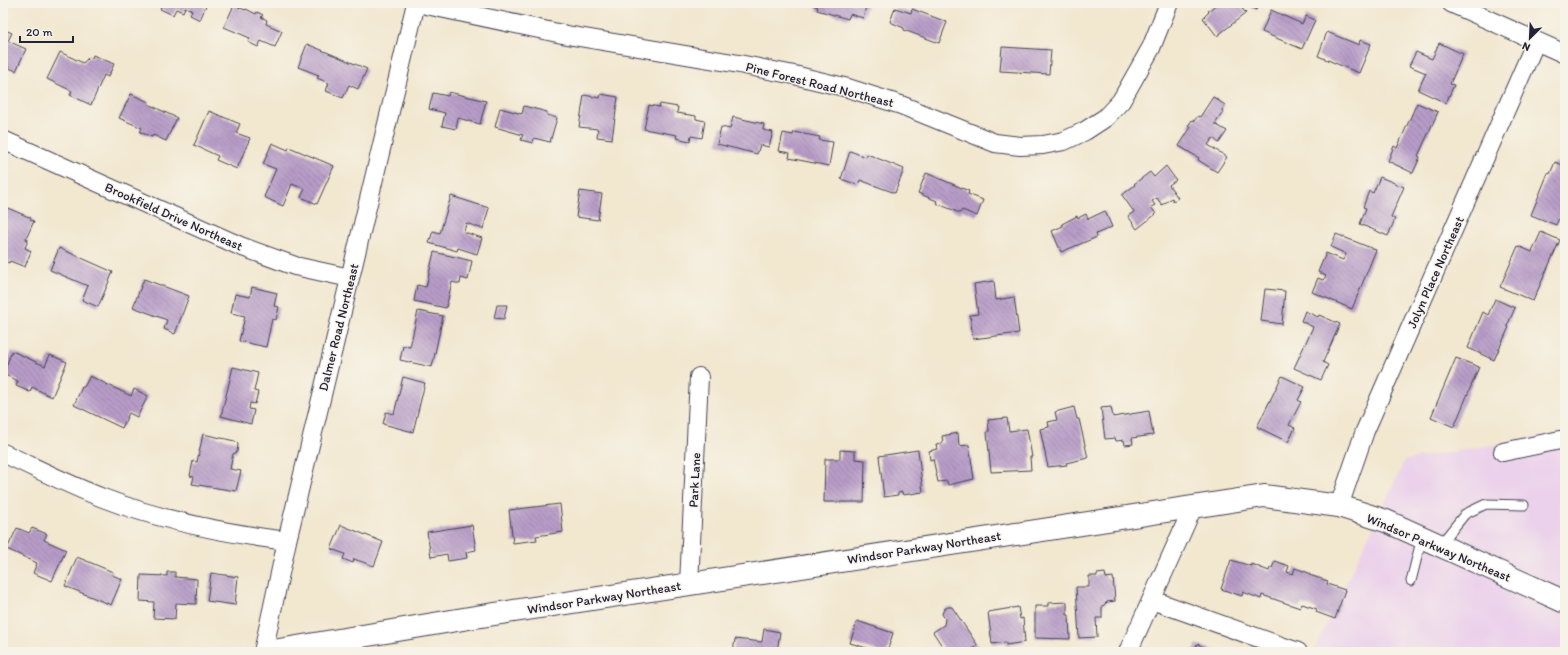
<svg xmlns="http://www.w3.org/2000/svg" width="1568" height="655" viewBox="0 0 1568 655" font-family="Itim,sans-serif">
<style>
.built{fill:#ebd1eb}
.building{fill:url(#building-back-hatch)}
.lines{fill:none;stroke-linecap:round;stroke-linejoin:round}
.service-casing{stroke:#414051;stroke-width:11}
.minor-casing{stroke:#414051;stroke-width:20}
.tertiary-casing{stroke:#414051;stroke-width:24}
.service{stroke:#fff;stroke-width:9}
.minor{stroke:#fff;stroke-width:18}
.tertiary{stroke:#fff;stroke-width:22}
.labels{text-anchor:middle;stroke-width:3;stroke-linejoin:round;paint-order:stroke}
.street-label{font-size:13px;fill:#22223b;stroke:#f7f3e8}
</style>
<defs>
<pattern id="building-back-hatch" width="6" height="6" patternUnits="userSpaceOnUse"><rect width="6" height="6" fill="#b79cc7"/><path d="M-1 5l2 2M0 0l6 6M5-1l2 2" fill="none" stroke="#947fa3"/></pattern>
</defs>
<rect width="100%" height="100%" fill="#f7f3e8"/>
<filter id="ink" filterUnits="userSpaceOnUse"><feTurbulence type="fractalNoise" baseFrequency=".025" numOctaves="2"/><feDisplacementMap in="SourceGraphic" scale="8" xChannelSelector="R" yChannelSelector="G"/><feConvolveMatrix kernelMatrix="1 2 1 2 8 2 1 2 1" color-interpolation-filters="sRGB"/></filter>
<filter id="wash" filterUnits="userSpaceOnUse"><feTurbulence type="fractalNoise" baseFrequency=".012" numOctaves="4" result="noise"/><feDisplacementMap in="SourceGraphic" scale="16" xChannelSelector="R" yChannelSelector="G"/><feGaussianBlur stdDeviation="0.9" result="paint"/><feColorMatrix in="noise" values="0 0 0 0 0 0 0 0 0 0 0 0 0 0 0 0 0 1.4 0 .05"/><feComposite in="paint" operator="in"/></filter>
<g filter="url(#wash)">
<rect width="100%" height="100%" fill="#f2e7cf"/>
<path class="built" d="M1565,432v220h-252l92,-192z"/>
<g id="blocks">
<path class="building" d="M163,3h44l-7,17 -10,-5 2,-5 -7,-3 -2,5 -7,-3 -3,6 -13,-6z
M806,3h61l-4,15 -13,-4 -2,5 -31,-9 1,-3z
M1218,3h41l-3,7 -8,-4 -6,3 4,4 -29,23 -14,-18 6,-6 -1,-1z
M234,5l11,5 1,-1 10,5 1,-2 6,3 -2,2 6,3 -1,4 16,7 -7,16 -14,-6 -3,6 -10,-5 2,-4 -26,-11z
M895,8l16,5 1,-4 35,13 -8,21 -35,-13v-2l-14,-6z
M1271,10l31,14 4,-8 9,4 -13,29 -40,-17z
M3,29l9,4 -4,8 18,8 -10,22 -9,-4 -2,4 -2,-1z
M1327,32l32,13 1,-5 11,4 -12,29 -41,-17z
M1439,43l24,11 -13,30 4,1 -8,18 -28,-13 8,-17 -17,-7 7,-14 16,7z
M307,44l60,25 -9,20 -9,-4 -6,13 -17,-7 3,-8 -12,-5 2,-3 -21,-8z
M1002,47l49,3 -2,24 -49,-3z
M60,52l23,11 6,-6 3,1 1,-3 21,9 -6,13 -4,-2 -13,30 -21,-10 2,-4 -25,-12z
M449,92l37,9 -6,23 -22,-6 -2,11 -14,-3 3,-13 -16,-4 4,-16 15,3z
M131,94l18,8 -1,2 29,14 -11,23 -13,-6 -1,2 -12,-5 2,-4 -23,-10z
M601,94l17,3 -6,42 -15,-2 1,-8 -19,-2 5,-32 16,3z
M1213,97l12,8 -3,5 1,2 -8,12 12,7 -8,12 -6,-5 -5,7 19,12 -10,15 -19,-12 1,-2 -20,-12 12,-19 -3,-1 4,-6 2,1 4,-5 2,1z
M1417,103l21,9 -20,44 2,1 -7,16 -25,-12 6,-15 3,2z
M660,104l18,3 -1,6 19,3v3l9,2 -3,17 -11,-2 -1,5 -14,-3 1,-3 -33,-6 5,-24 10,2z
M524,106l23,6v3l10,3 -7,24 -16,-4 -1,5 -12,-3 2,-5 -28,-8 5,-19 22,6z
M209,111l31,13 -4,9 14,5 -13,31 -21,-9 2,-4 -24,-11z
M733,117l31,7 -1,6 10,2 -4,15 -9,-2 -3,9 -40,-10 4,-17 9,2z
M794,132l26,5 -1,3 14,2 -4,24 -40,-8 1,-5 -11,-2 4,-18 10,2z
M272,143l16,7 1,-3 45,19 -17,38 -16,-7 4,-8 -13,-5 -9,22 -19,-9 12,-28 -13,-5z
M850,151l16,6 1,-3 37,15 -9,24 -35,-13 -2,5 -17,-6z
M1555,162l10,4v38l-9,21 -25,-10 17,-42 2,1z
M1166,166l10,14 -7,5 9,13 -5,3 -1,-3 -10,7 -5,-7 -5,3 3,4 -4,2 5,7 -19,15 -9,-13 6,-4 -12,-17 13,-10 -1,-1 16,-12 4,5z
M926,173l43,18 -1,3 15,6 -6,16 -15,-6 -2,3 -24,-10 1,-2 -19,-8z
M1380,177l24,10 -13,30 4,2 -7,17 -28,-12 6,-16 -3,-1 6,-16 4,2z
M580,191l22,3 -4,26 -22,-3z
M451,196l38,12 -6,21 -17,-6 -2,9 18,6 -5,16 -19,-6 -1,3 -28,-8 4,-12 7,2z
M3,206l28,12 -1,2 4,1 -8,18 2,1 -3,8 6,3 -6,16 -15,-6 -1,2 -6,-3z
M1105,211l7,16 -16,7 1,3 -36,15 -9,-21 11,-5 -1,-2 15,-8 1,2 8,-4 2,5z
M1541,232l19,8 -27,61 -33,-14 18,-41 14,6z
M1336,234l40,16 -24,59 -40,-17 6,-14 5,2 3,-4 -8,-4 8,-19 17,7 3,-6 -15,-7z
M59,248l54,24 -15,35 -16,-7 6,-14 -38,-16z
M434,252l38,9 -4,19 -7,-2 -1,6 -8,-2 -6,26 -32,-7 3,-16 9,2z
M144,279l45,17 -14,38 -11,-5 3,-9 -34,-13z
M994,281l2,19 18,-3 5,36 -46,6 -3,-24 8,-1 -4,-30z
M252,287l25,6 -3,13 5,1 -3,13 -4,-1 -6,28 -27,-6 6,-25 -14,-3 4,-19 15,3z
M1265,289l20,2 -3,33 -21,-3z
M1495,299l20,9 -8,18 2,1 -15,33 -26,-12 15,-36 5,3z
M497,305h10l-3,14 -10,-1z
M418,311l25,5 -11,51 -32,-7 3,-14 7,1z
M1305,311l13,6 1,-2 21,9 -17,38 5,3 -7,15 -27,-12 19,-41 -12,-6z
M12,351l33,15 5,-11 17,7 -15,35 -20,-10 -2,5 -14,-6 2,-5 -15,-7z
M1456,358l23,9 -25,60 -23,-10z
M233,367l25,6 -4,18 4,1 -3,12 -5,-1 -1,6 5,1 -3,14 -30,-8z
M90,376l41,20 3,-7 14,7 -11,21 -8,-4 -7,15 -48,-23 8,-18h2z
M1282,376l23,11 -7,13 3,2 -12,23 6,3 -7,14 -31,-15z
M403,377l22,6 -12,49 -30,-8 3,-12 8,2z
M1074,407l3,12h2l9,39 -22,5 1,2 -19,2 -8,-38 9,-2 -1,-5 9,-2 -2,-8z
M1111,407l2,10 36,-6 4,24 -21,3 1,6 -8,1 -1,-5 -8,1 -1,-3 -10,1 -4,-31z
M1007,418l2,13 18,-2 5,28h-2l1,13 -40,2 -4,-40 2,-1 -1,-11z
M958,433l1,13 10,-1 5,34 -26,6 -1,-4 -9,1 -5,-23 -3,1 -1,-9 8,-2 -1,-5 7,-1 -1,-7z
M203,434l32,7 3,3 -1,8 -4,2 -3,15 11,2 -5,20 -44,-7 2,-7 -4,-1 3,-15 4,1z
M840,450l15,1v8l10,1 -1,42h-40l1,-43h15z
M918,450l5,42 -20,3 -1,-3 -4,1v2l-14,2 -5,-41z
M560,504l3,28 -27,4 1,4 -24,3 -4,-33z
M341,525l42,17 -9,24 -20,-7 -1,4 -10,-4 2,-5 -14,-5z
M472,525l4,25 -10,2 1,6 -19,3 -1,-7 -16,3 -4,-25z
M17,528l12,5 3,-5 15,6 -3,6 22,10 -14,31 -19,-8 4,-10 -30,-14z
M77,557l36,15 -1,3 10,4 -11,26 -46,-19z
M1231,560l20,6v-2l18,7 1,-3h2l3,-7 14,5 -2,6 6,2 2,-6 14,5v2l19,6 -1,3 18,6 -10,29 -19,-7 1,-3 -15,-5 -2,4 -38,-13 -1,4 -18,-7 -1,4 -21,-7z
M167,572h8v5l22,2 -1,25 -20,-1 -1,16 -22,-1 1,-16 -14,-1 1,-26 26,1z
M211,573l27,4 -3,28 -28,-4z
M1105,573l1,5 7,-1 2,24 -8,1 -5,5v11h-6l1,19 -18,1 -3,-51h13v-11h8v-2z
M1067,602v13h2l1,24 -35,-1v-32h13v-3z
M948,607h4l26,39 -10,6h-22l-13,-20 11,-7 1,-6 -3,-5 2,-5z
M1018,607l2,12 3,-1 2,24 -19,3v-3l-14,2 -4,-32z
M857,621l36,12 -6,19h-7l-30,-9z
M764,629l16,3 -3,20h-44l2,-13 27,3z
M1197,644l18,7v-1l5,2h-27z"/>
</g>
</g>
<g filter="url(#ink)">
<use href="#blocks" fill-opacity="0" stroke="#414051" stroke-width="1"/>
<g class="lines">
<defs>
<path id="service" d="M1440,545l25,-31 21,-10 38,1
M1411,581l11,-44"/>
<path id="minor" d="M417,3l150,32 172,29 55,11 54,13 53,17 94,38 25,3 23,-1 21,-4 21,-10 20,-13 16,-17 30,-53 18,-45
M1451,3l114,51
M3,140l237,106 55,20 55,12
M1503,452l62,-13
M3,453c33,15 66,32 100,45 59,23 121,35 184,43
M1339,506l26,-75 171,-390
M689,584l10,-207
M1152,600l146,52
M263,652l24,-111 129,-538
M1128,652l66,-147"/>
<path id="tertiary" d="M267,652l208,-35 789,-121 75,10 47,15 179,81"/>
</defs>
<use href="#service" class="service-casing"/>
<use href="#minor" class="minor-casing"/>
<use href="#tertiary" class="tertiary-casing"/>
<use href="#service" class="service"/>
<use href="#minor" class="minor"/>
<use href="#tertiary" class="tertiary"/>
</g>
</g>
<g class="labels">
<g class="street-label">
<text transform="translate(820 84) rotate(14)" y="5">Pine Forest Road Northeast</text>
<text transform="translate(174 216) rotate(24)" y="5">Brookfield Drive Northeast</text>
<text transform="translate(1435 272) rotate(-66)" y="5">Jolyn Place Northeast</text>
<text transform="translate(338 327) rotate(-76)" y="5">Dalmer Road Northeast</text>
<text transform="translate(694 480) rotate(-87)" y="5">Park Lane</text>
<text transform="translate(924 547) rotate(-9)" y="5">Windsor Parkway Northeast</text>
<text transform="translate(1439 547) rotate(23)" y="5">Windsor Parkway Northeast</text>
<text transform="translate(604 597) rotate(-9)" y="5">Windsor Parkway Northeast</text>
</g>
</g>
<rect width="1568" height="655" fill="none" stroke="#f7f3e8" stroke-width="16"/>
<g transform="translate(1530 38) rotate(204)" stroke="#f7f3e8" stroke-width="3" paint-order="stroke">
<path d="M0-3L7 15L0 10L-7 15Z" fill="#22223b"/>
<text y="-6" font-size="11" font-weight="bold" text-anchor="middle" fill="#22223b">N</text>
</g>
<path d="M20 36v6h53v-6" fill="none" stroke="#22223b" stroke-width="2"/>
<text x="26" y="36" font-size="12" fill="#22223b" stroke="#f7f3e8" stroke-width="3" paint-order="stroke">20 m</text>
</svg>
